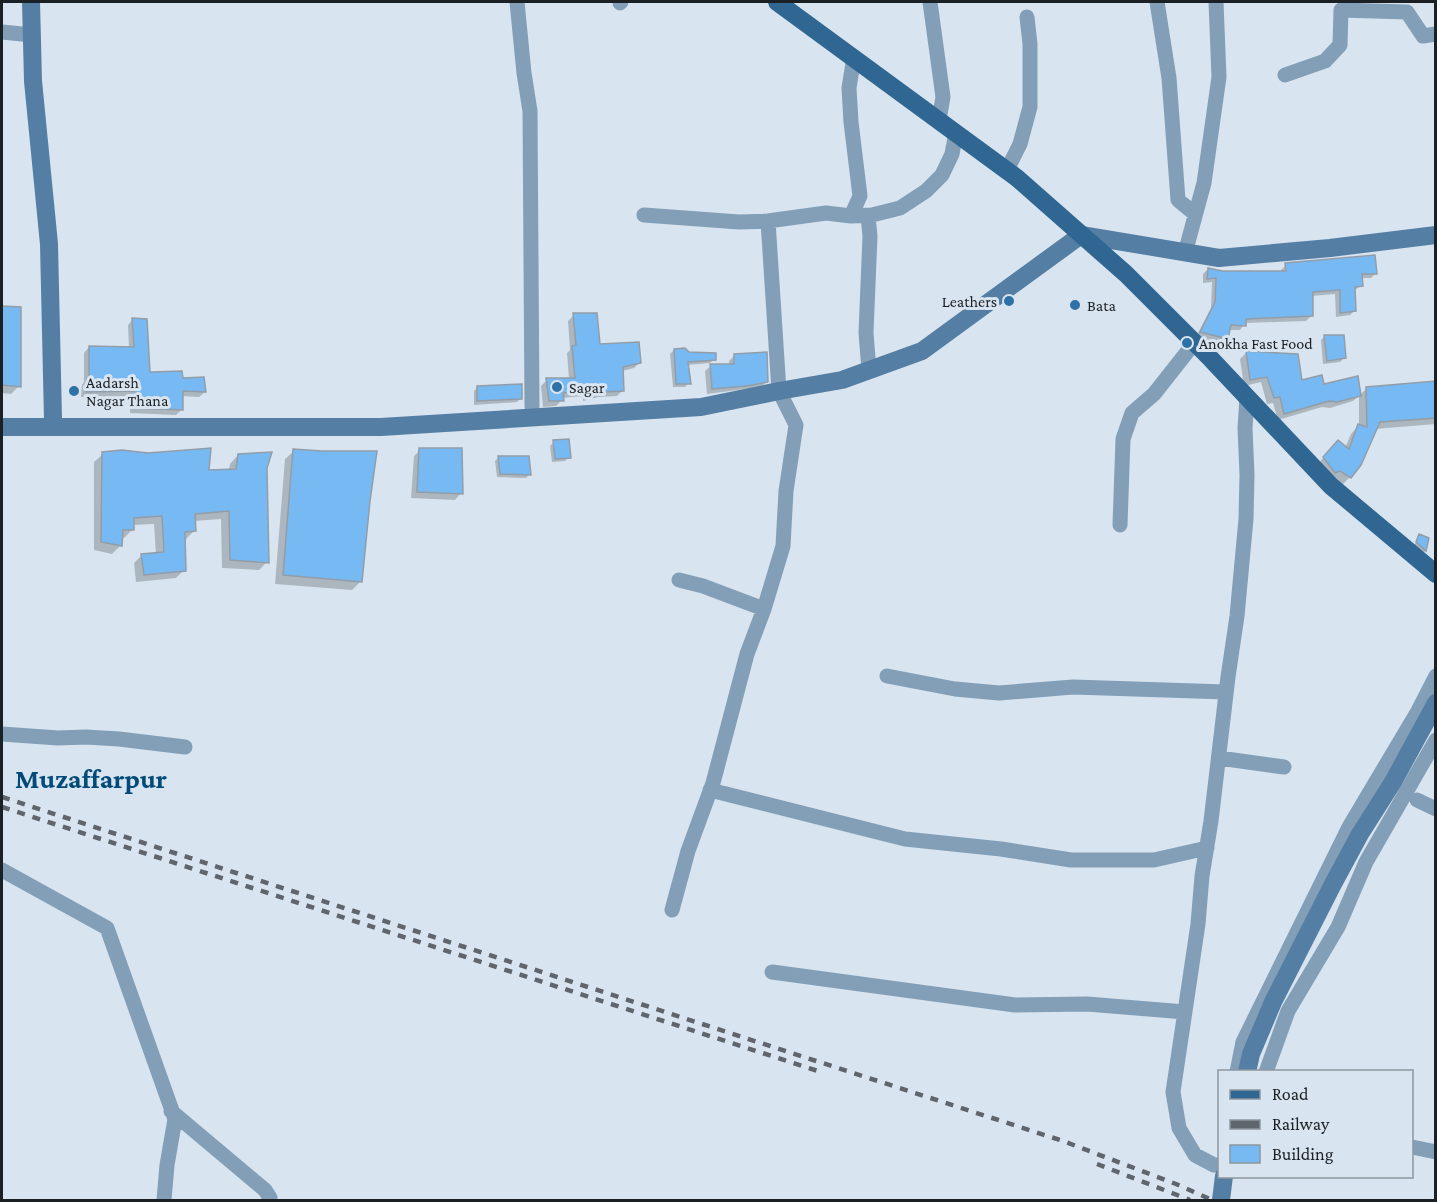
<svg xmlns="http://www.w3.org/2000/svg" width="1437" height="1202" viewBox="0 0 1437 1202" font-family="'Crimson Pro',serif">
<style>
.shadow{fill:#0003}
.building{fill:#77baf3;stroke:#929da8;stroke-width:1.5}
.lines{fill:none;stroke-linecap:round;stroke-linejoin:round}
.street{stroke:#839fb8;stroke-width:15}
.secondary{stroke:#547ea3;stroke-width:18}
.primary{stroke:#306692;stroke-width:18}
.rail{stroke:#5e656c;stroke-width:4.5;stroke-dasharray:8 8;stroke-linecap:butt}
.poi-dot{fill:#2d71a6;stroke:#d8e4ef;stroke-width:2}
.labels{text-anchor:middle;stroke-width:6;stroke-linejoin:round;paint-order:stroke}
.poi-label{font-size:16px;fill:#1b2024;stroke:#d8e4ef;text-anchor:start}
.town-label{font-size:28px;font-weight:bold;fill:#024a78;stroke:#d8e4ef}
</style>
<rect width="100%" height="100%" fill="#d8e4ef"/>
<path class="shadow" d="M1286,265l90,8 -5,5h-10v7l-7,6 1,19 -5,5 -14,2 -1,-23 -24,2v20l-5,5 -61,2 -5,7h-12l-2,8 -5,5 -25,-6 15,-29 1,-26 -9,1v-9l5,-5 14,3h59v-2z
M2,307l17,2v77l-8,8 -9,-1z
M574,315l24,30 42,17 -6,6 -12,3 1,19 -6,6 -19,1 -15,4v-5l-21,2v2l-6,6 -13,1 -2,-21 6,-6 22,-1 -2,-26 3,-3 -2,-29z
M133,319l16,54 32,6 24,13 -6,5 -17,-1v13l-6,6 -46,-2v-17l-49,1 1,-12 2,-3v-29l5,-6 40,2 -1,-24z
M1325,336l19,22 -4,4 -17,2 -2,-24z
M674,350l14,3 26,6 -4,4 -23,2 2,18 -4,4h-12l-3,-33z
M1246,353l50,2 5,27 59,13 7,-7 69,-6v42l-61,5 -25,48 -8,8 -26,-19 15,-17 14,-1 6,-14 8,-9v-29l-6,5 -23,7 -8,-1 -44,13 -5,-17 -6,1 -6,-22 -17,4 -4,-27z
M734,356l33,25 -6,6 -54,7 -2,-23 6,-5h18v-5z
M478,387l43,11 -4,4 -43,3v-14z
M554,442l15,15 -4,4 -13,1 -2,-16z
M420,450l41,43 -6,7 -44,-2 3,-42z
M294,451l67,130 -9,9 -77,-6 10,-125z
M103,454l105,17 21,-1 1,-6 8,-9 27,13 2,94 -8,8 -37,-2 -1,-49 -27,2v10l-8,8h-3l1,31 -8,8 -40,4 -2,-19 8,-8 14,-1 -2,-30 -22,1v5l-8,8h-3l-1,8 -8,8 -18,-4v-88z
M499,457l31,17 -4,4 -29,-1 -2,-16z
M1420,536l7,3 -2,12 -3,3 -9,-7z"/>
<path class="building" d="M1375,255l2,19h-15l1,12 -8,1 1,24 -16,2v-23l-27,2v24l-67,3v7l-15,-1 -3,14 -28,-7 15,-30 1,-24 -9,1 1,-11 14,3h64l-1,-8z
M2,306l19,1v80l-19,-2z
M573,313h24l3,31 39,-2 2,21 -18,4 1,24 -20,1v1l-15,3 -1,-6 -25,3 1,8h-15l-3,-23h29l-3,-32 4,-1z
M132,318l15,1 3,53 32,-1 1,7 21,-1 2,15 -23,-1v19l-48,-2v-17l-49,1 1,-14 2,-1v-31l45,1z
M1324,335h20l2,23 -19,3z
M685,348l4,4 27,1v7l-28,2 3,22h-15l-2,-35z
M1246,351l52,3 4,26 20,-5 2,9 34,-8 3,20 -24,6 -8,-1 -45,13 -4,-17 -6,1 -7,-21 -17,3z
M767,352l1,30 -21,4 -35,3 -2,-25h24v-10z
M1436,381v37l-56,4 -19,43 -10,13 -11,-7 -5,2 -12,-16 15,-17 11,9 9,-25 9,3 -1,-40z
M522,384v15l-45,2v-15z
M569,439l2,19 -16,1 -2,-19z
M211,448l-2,22 27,-1 2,-15 34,-2 -5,16 2,95 -39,-3 -1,-49 -34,3 1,17 -11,1 1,39 -42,4 -3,-21 23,-2 -2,-36 -28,2v12h-11l-1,16 -21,-4 1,-90 20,-2 26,3z
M419,448h43l1,46 -46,-2z
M293,449l29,2h55l-7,50 -8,81 -79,-7z
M498,456h31l2,19 -31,-1z
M1419,534l10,4 -3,13 -10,-9z"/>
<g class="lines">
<path class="street" d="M517,2l7,71 6,38 2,296
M930,2l13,95 -4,23
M1157,2l12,76 9,122 17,14
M620,3l1,-1
M2,32l30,3
M1285,75l40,-14 15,-16 1,-35 66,2 16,24 13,-2
M1007,170l13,-26 10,-37v-63l-3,-27
M644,215l95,7 29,-1 58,-8 25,3 21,-1 28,-7 26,-17 16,-16 10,-21 4,-21
M851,216l9,-20 -9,-74 -2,-34 5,-31
M868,216l2,20 -4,97 3,37
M1185,253l19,-70 15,-106 -3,-75
M1120,525l3,-86 9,-26 22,-19 41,-52
M679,580l24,6 61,23
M887,676l68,13 44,4 74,-6 153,5
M2,734l56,4 28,-1 33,2 66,8
M1219,758l65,9
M710,790l195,49 96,10 70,11h83l53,-12
M1417,800l19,9
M2,870l105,58 68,191 -8,46 -3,35
M672,910l16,-59 25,-68 34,-129 17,-45 19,-63 3,-55 10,-66 -17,-34 -11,-170
M772,972l243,33 72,-1 98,8
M1237,1072l6,-30 106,-215 69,-116 18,-35
M1266,1072l22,-61 50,-84 28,-65 70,-122
M171,1111l94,79 5,8 -1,2
M1412,1147l24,5
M1220,1165h-6l-19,-10 -16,-27 -6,-36 25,-168 4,-48 9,-55 17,-144 9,-61 9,-97 1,-44 -2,-47 2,-31"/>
<path class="secondary" d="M31,2l2,79 16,163 4,175
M2,427h379l320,-20 78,-16 63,-11 80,-29 159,-116 138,23 111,-10 106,-13
M1247,1072l4,-18 22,-52 60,-118 27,-50 33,-52 43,-79
M1221,1200l3,-24"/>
<path class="primary" d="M777,2l240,176 109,96 85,85 120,127 105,88"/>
<path class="rail" d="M2,797l1061,344 113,43 36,16
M2,807l816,264
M1097,1164l93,36"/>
</g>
<g class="poi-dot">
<circle cx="1009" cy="301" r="6"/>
<circle cx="1075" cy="305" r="6"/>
<circle cx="1187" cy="343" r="6"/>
<circle cx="557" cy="387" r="6"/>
<circle cx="74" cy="391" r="6"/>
</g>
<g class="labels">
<g class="poi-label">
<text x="997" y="307" text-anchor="end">Leathers</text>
<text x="1087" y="311">Bata</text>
<text x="1199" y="349">Anokha Fast Food</text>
<text x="86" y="388">Aadarsh<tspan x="86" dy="18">Nagar Thana</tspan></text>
<text x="569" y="393">Sagar</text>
</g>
<g class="town-label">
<text x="91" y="788">Muzaffarpur</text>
</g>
</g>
<rect width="1437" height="1202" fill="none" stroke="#1b2024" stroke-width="6"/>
<rect x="1218" y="1070" width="195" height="108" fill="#d8e4ef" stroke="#8c969e" stroke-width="1.5"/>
<rect x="1230" y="1090" width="30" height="9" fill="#306692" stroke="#8c969e" stroke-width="1.5"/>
<text x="1272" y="1100" font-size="18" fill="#1b2024">Road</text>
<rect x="1230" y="1120" width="30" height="9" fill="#5e656c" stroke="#8c969e" stroke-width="1.5"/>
<text x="1272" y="1130" font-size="18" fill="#1b2024">Railway</text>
<rect x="1230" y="1145" width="30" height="18" fill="#77baf3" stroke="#8c969e" stroke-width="1.5"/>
<text x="1272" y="1160" font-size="18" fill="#1b2024">Building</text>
</svg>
